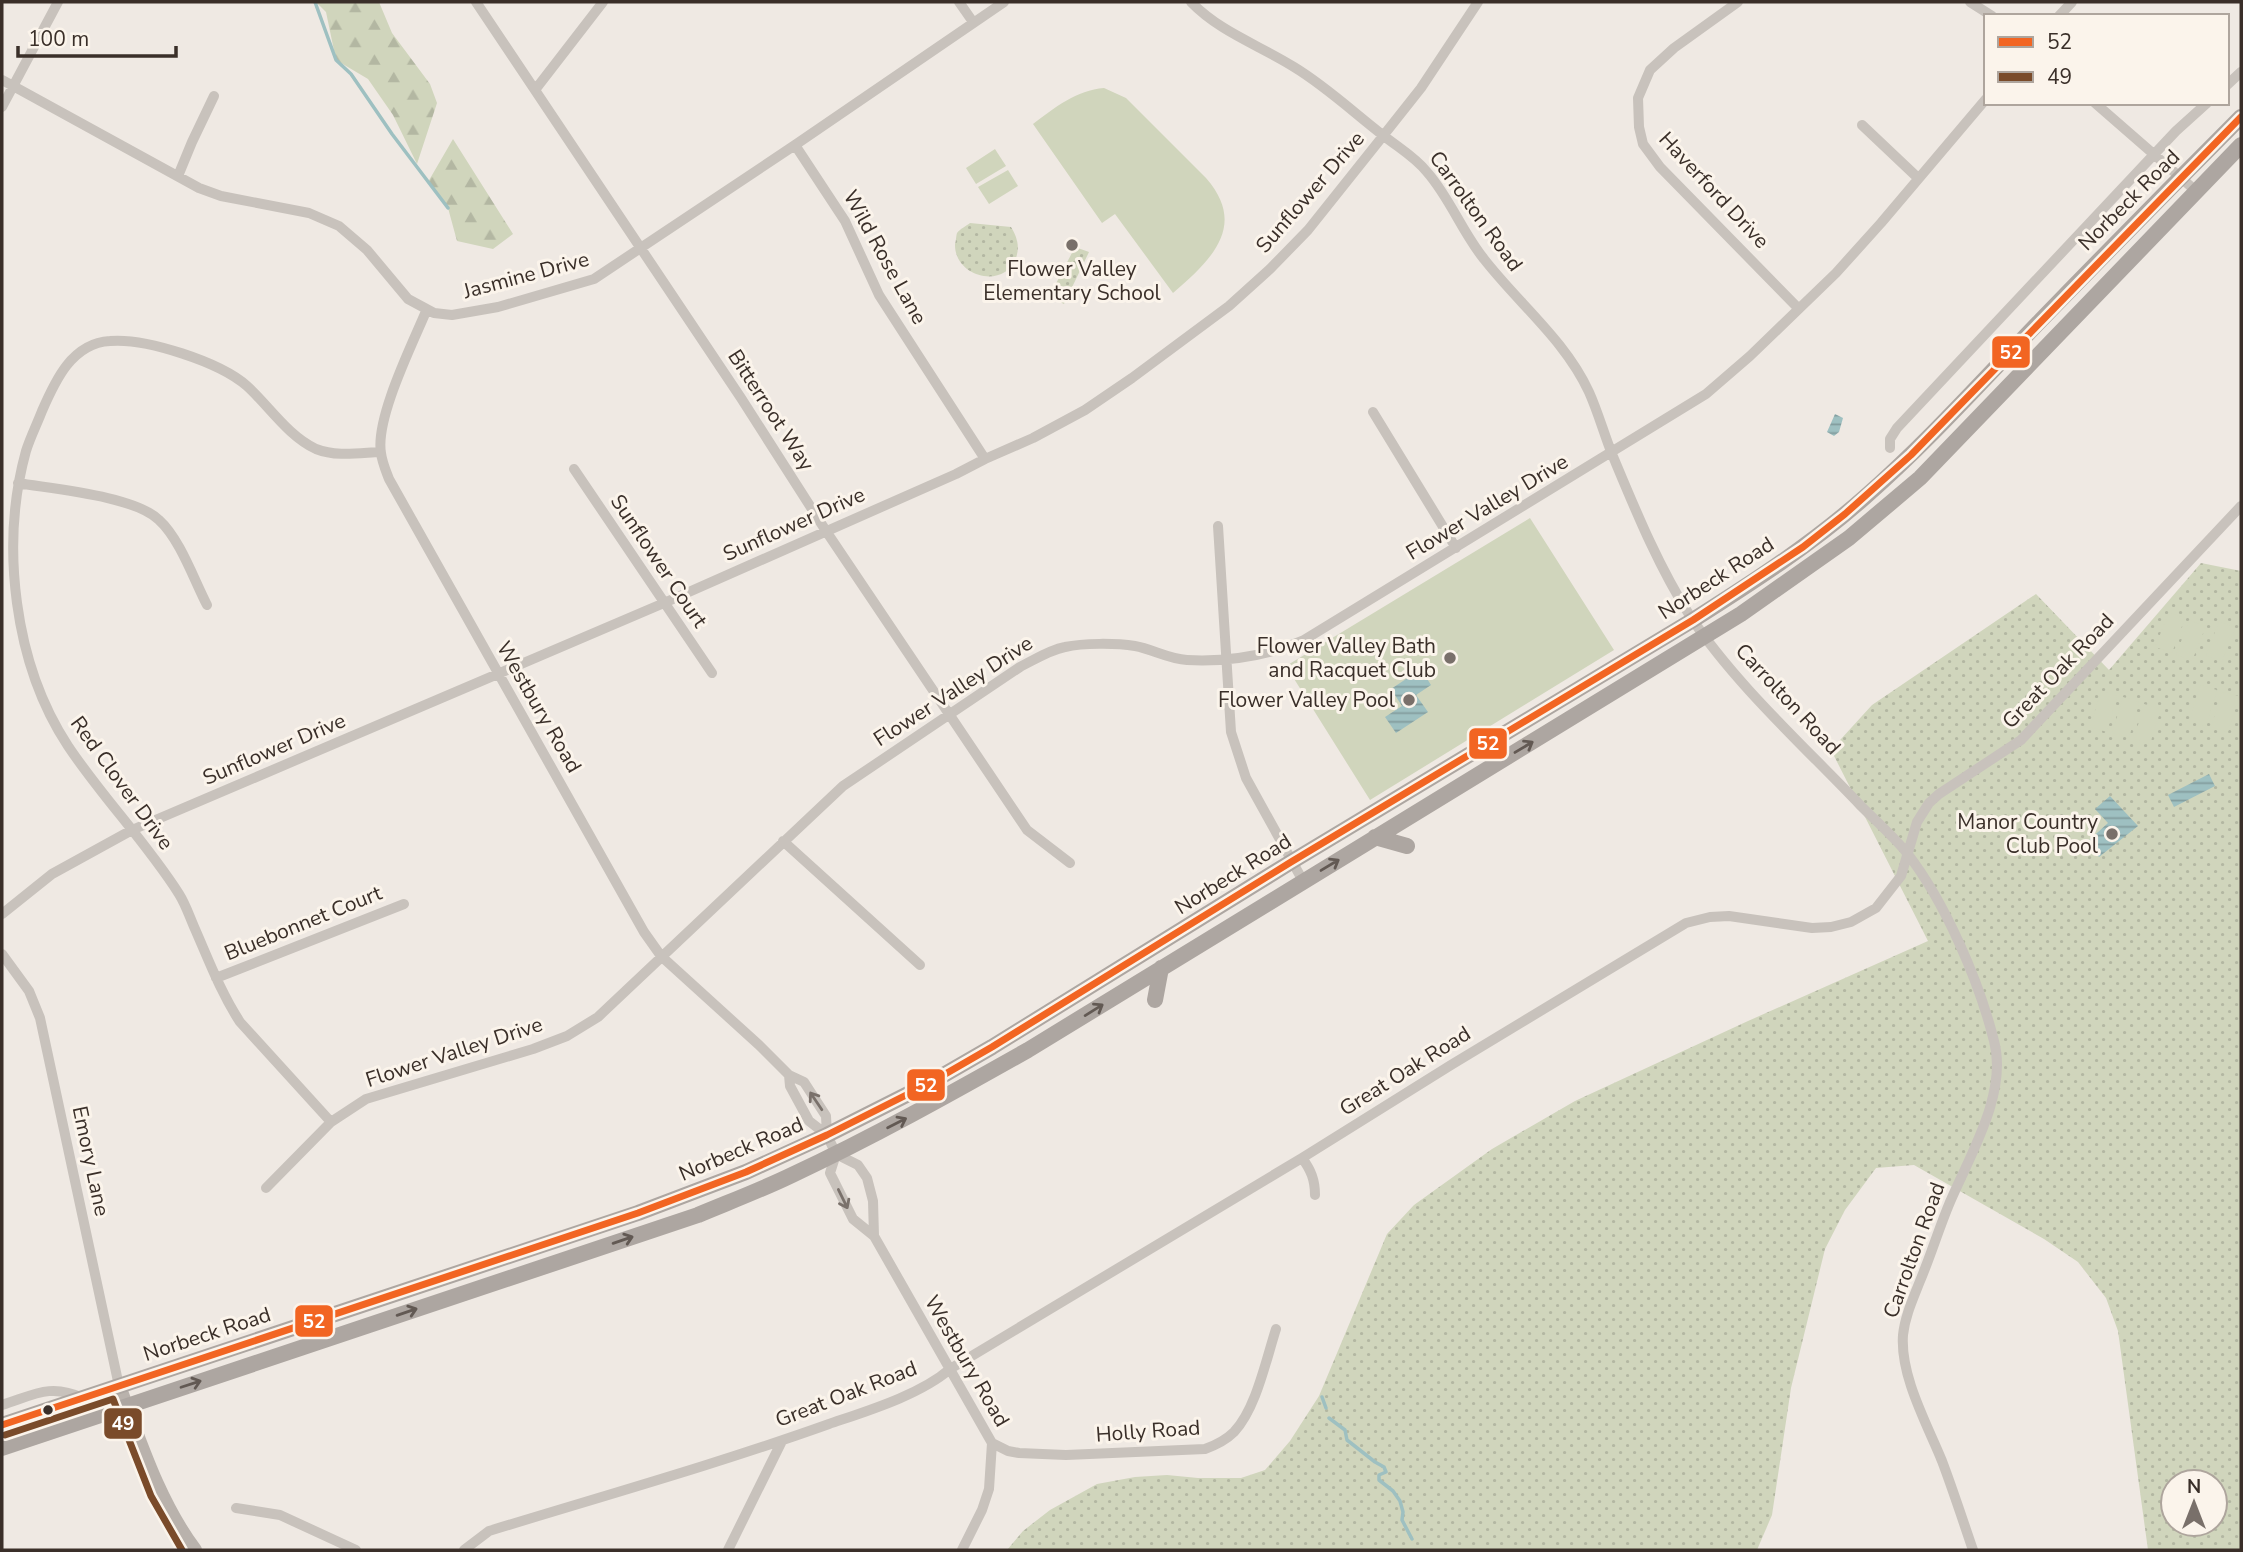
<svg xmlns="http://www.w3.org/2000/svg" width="2243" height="1552" viewBox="0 0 2243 1552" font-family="'Nunito Sans',sans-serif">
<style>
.grass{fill:url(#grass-dots);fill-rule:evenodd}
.forest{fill:url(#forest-firs)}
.garden{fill:#d0d5bc}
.water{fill:url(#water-rules)}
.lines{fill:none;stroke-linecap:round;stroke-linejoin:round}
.stream{stroke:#9ec0c1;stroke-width:3.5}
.minor{stroke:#c8c2bc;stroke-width:10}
.secondary{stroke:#b9b2ac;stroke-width:14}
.primary{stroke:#ada6a1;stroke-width:16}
.bus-1-casing{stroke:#fbf4eb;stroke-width:12}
.bus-2-casing{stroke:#fbf4eb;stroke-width:12}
.bus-1{stroke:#f26522;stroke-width:7}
.bus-2{stroke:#7a4b2a;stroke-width:7}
.oneway{stroke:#625953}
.oneway2{stroke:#7a716b}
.poi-dot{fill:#79706a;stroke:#fbf4eb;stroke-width:2.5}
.bus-dot{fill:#3a2f29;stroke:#fbf4eb;stroke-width:2.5}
.labels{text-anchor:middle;stroke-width:6;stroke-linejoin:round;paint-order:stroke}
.street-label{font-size:21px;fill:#3a2f29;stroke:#fbf4eb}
.poi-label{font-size:21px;fill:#3a2f29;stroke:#fbf4eb;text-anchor:end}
.line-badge{stroke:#fbf4eb;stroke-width:2.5}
.badge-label{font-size:19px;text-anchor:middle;font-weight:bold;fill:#fff}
</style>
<defs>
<pattern id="grass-dots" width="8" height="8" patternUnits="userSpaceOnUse" patternTransform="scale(1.75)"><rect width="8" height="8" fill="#d0d5bc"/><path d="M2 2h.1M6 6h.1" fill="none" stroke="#b3b7a2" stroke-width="1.8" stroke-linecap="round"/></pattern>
<pattern id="forest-firs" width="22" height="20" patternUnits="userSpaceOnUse" patternTransform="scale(1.75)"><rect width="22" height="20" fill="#d0d5bc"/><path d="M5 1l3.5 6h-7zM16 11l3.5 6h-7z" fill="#b3b7a2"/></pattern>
<pattern id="water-rules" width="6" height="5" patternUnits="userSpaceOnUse" patternTransform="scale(1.75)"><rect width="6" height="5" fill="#9ec0c1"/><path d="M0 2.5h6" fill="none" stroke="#829c9d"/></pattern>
</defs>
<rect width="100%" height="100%" fill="#efe9e3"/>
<path class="grass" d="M970,223l41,4c6,10 9,19 5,31 -12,32 -62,19 -61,-14 1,-2 1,-8 2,-11 3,-4 9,-7 13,-10z
M1075,247l14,5 -25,52 -15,-7z
M2201,563l40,8v979h-93l-30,-219 -12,-33 -28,-36 -34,-23 -130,-74 -38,3 -31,42 -20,39 -34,139 -19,127 -15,35h-750l16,-19 27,-21 47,-26 38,-7 32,-2 31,3h43l24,-8 25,-29 29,-45 68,-162 27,-29 78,-56 83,-48 173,-80 180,-80 -97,-191 41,-45 164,-111 73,76zM2173,1482h42v42h-42z"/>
<path class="forest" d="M316,2h63l13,31 38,51 7,19 -20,61 -24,-49 -25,-36 -32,-19 -10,-48z
M453,139l60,95 -20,15 -36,-8 -9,-33 -20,-26z"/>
<path class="garden" d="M1104,88l22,10 80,80c42,48 5,82 -33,115l-58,-79 -13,9 -69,-99c21,-16 44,-34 71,-36z
M995,149l11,17 -30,18 -10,-16z
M1008,170l10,16 -29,18 -11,-17z
M1530,518l84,132 -244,150 -84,-134z
M2169,612l16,6 -13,35 -17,-6z
M2189,620l17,6 -14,35 -16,-6z
M2219,621l16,6 -13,35 -16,-6z
M2200,685l17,5 -11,36 -17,-5z
M2101,691l16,5 -10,36 -17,-5z
M2222,692l17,4 -11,36 -17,-5z
M2123,697l16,5 -10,36 -17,-5z
M2144,704l17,5 -11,35 -16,-5z"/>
<path class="water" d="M1835,414l8,4 -4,14 -5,4 -7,-4z
M1421,669l10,16 -15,10 12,17 -32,21 -11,-16 17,-11 -11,-17z
M2209,774l6,12 -41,21 -6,-12z
M2110,796l28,30 -39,31 -12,-15 21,-19 -13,-14z"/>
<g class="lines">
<path class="stream" d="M315,2l21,58 15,14 41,60 56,74
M1322,1397l4,11
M1329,1418l16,12 2,10 28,22 9,5 2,5 -7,3v5l14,11 7,10 3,11 -1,8 10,19"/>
<path class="minor" d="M476,2l265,396 85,133 201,299 43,33
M959,2l14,20
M1191,2c29,30 68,43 103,65 33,20 60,46 90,69 15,12 31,21 43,36 23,26 35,60 57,87 35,45 81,81 105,133 9,20 15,42 23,62 23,55 46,112 78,162 46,69 114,130 171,190 15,15 32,30 46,47 38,49 72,128 87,188 14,52 -24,114 -44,161 -11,26 -19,53 -30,79 -7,18 -15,35 -17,54 -3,41 24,89 39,126 11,29 21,60 31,89
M1738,2l-64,46 -24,22 -12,28 1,29 4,17 17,23 138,141
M1970,2l22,14
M2059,16l13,-14
M2,80l197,108 22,8 88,17 30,13 28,24 41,49 26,14 18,2 46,-8 96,-28 201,-134 209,-143
M2227,85l14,-13
M535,90l68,-88
M2095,103l101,88
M2,107l56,-105
M1862,125l56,53
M795,145l50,76 34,74 106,164
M178,176l14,-34 22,-46
M427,309c-14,34 -52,109 -46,144 1,9 5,18 8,26l255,453 17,24 98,89 30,30 15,7 22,34 1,19 9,19 22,11 9,13 6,23 1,35
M1373,412l83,136
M1890,448v-9l7,-11 279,-297 31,-28
M574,469l138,204
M18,483c35,6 117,13 141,37 21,19 35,60 48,85
M1218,526l13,206 15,46 57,103
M783,841l137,124
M2,914l50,-40 80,-44 532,-227 292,-129 29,-15 48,-21 52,-28 47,-32 97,-72 41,-37 38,-39 75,-94 38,-48 57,-86
M2,954l27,37 11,27 79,368
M216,978l188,-74
M789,1075l1,11 19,35 18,14
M331,1122l-91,-100c-19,-29 -31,-61 -45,-93 -5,-11 -9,-24 -16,-35 -33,-52 -77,-97 -111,-148 -54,-82 -68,-201 -42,-295 4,-13 11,-27 16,-40 13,-30 30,-68 68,-70 36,-3 110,21 137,45 22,20 41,50 69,63 20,8 43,4 64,3
M836,1154l-6,19 23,46 21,17 118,207 -3,46 -7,21 -20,40
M1302,1158c9,12 13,22 13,37
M266,1188l65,-66 35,-23 167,-50 34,-13 31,-19 245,-231 177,-119c14,-7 29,-17 45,-20 18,-4 51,-4 70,-1 17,3 34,13 52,14 40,2 80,-4 117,-20l402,-246 44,-38 86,-83 45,-50 105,-124
M2,1405c32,-10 48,-22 81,-7
M992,1443l16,8 11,2 47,2 139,-6c11,-4 20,-8 29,-17 22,-23 32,-72 42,-103
M236,1508l44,7 76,35
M464,1550l25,-19c114,-35 228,-67 340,-107 38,-13 91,-29 121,-55l352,-211 149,-93 235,-142 24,-6 19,-1 83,12 19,-1 20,-5 25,-14 25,-32 16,-54 12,-19 10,-9 82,-54 220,-234
M728,1550l54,-109"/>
<path class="secondary" d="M119,1386c21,56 40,116 76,164"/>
<path class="primary" d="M1375,837l32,9
M1155,1000l6,-32
M2,1425l636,-212 108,-41 81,-37 101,-51 64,-37 299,-185 402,-242c60,-38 119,-76 172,-123 63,-55 118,-117 176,-177 66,-68 133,-136 200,-203
M2,1448l696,-233c31,-13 63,-25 94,-40 81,-38 158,-81 236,-125l713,-436 108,-76 71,-60 321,-333"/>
<defs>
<path id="bus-1" d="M2,1425l636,-212 108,-41 81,-37 101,-51 64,-37 299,-185 402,-242 110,-73 42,-33 66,-59 330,-338"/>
<path id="bus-2" d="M5,1435l108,-36 38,97 31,54"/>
</defs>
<use href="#bus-1" class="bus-1-casing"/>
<use href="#bus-2" class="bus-2-casing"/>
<use href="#bus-1" class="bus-1"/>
<use href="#bus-2" class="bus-2"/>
</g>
<defs><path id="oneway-shaft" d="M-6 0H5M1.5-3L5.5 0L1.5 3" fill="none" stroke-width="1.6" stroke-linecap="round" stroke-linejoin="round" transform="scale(1.75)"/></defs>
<g class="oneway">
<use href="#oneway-shaft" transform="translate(1524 747) rotate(-31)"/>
<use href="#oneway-shaft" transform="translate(1330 865) rotate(-31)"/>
<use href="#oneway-shaft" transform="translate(1094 1010) rotate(-32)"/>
<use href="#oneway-shaft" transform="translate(897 1123) rotate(-27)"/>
<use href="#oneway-shaft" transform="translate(623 1240) rotate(-19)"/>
<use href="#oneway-shaft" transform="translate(407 1312) rotate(-19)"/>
<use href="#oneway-shaft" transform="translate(191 1384) rotate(-18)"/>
</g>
<g class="oneway2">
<use href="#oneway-shaft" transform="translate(816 1101) rotate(-124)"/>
<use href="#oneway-shaft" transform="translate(843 1199) rotate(64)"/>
</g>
<g class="poi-dot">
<circle cx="1072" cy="245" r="7"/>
<circle cx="1450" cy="658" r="7"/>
<circle cx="1409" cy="700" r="7"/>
<circle cx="2112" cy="834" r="7"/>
</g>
<circle class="bus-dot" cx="48" cy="1410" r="6"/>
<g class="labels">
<g class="street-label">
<text transform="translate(1714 190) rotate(47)" y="7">Haverford Drive</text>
<text transform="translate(1310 192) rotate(-49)" y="7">Sunflower Drive</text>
<text transform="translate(2129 200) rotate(-45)" y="7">Norbeck Road</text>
<text transform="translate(1476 211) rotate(54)" y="7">Carrolton Road</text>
<text transform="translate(885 257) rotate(61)" y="7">Wild Rose Lane</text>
<text transform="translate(526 275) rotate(-15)" y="7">Jasmine Drive</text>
<text transform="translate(771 410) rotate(57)" y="7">Bitterroot Way</text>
<text transform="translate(1487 507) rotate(-31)" y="7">Flower Valley Drive</text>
<text transform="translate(794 524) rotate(-24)" y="7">Sunflower Drive</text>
<text transform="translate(659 561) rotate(56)" y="7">Sunflower Court</text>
<text transform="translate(1716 578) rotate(-33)" y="7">Norbeck Road</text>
<text transform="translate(2058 671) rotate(-46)" y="7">Great Oak Road</text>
<text transform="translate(953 691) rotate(-33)" y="7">Flower Valley Drive</text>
<text transform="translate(1788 699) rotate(47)" y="7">Carrolton Road</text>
<text transform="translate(539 707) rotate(60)" y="7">Westbury Road</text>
<text transform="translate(274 749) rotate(-23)" y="7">Sunflower Drive</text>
<text transform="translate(122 783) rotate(54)" y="7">Red Clover Drive</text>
<text transform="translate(1233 874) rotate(-32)" y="7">Norbeck Road</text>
<text transform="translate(303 923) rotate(-22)" y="7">Bluebonnet Court</text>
<text transform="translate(454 1052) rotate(-18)" y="7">Flower Valley Drive</text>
<text transform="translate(1405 1071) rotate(-32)" y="7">Great Oak Road</text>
<text transform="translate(741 1149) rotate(-23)" y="7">Norbeck Road</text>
<text transform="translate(91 1161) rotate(78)" y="7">Emory Lane</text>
<text transform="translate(1914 1250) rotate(-70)" y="7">Carrolton Road</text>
<text transform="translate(207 1334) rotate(-18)" y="7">Norbeck Road</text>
<text transform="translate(967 1361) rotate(60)" y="7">Westbury Road</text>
<text transform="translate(846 1394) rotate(-21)" y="7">Great Oak Road</text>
<text transform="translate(1148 1431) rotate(-4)" y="7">Holly Road</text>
</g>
<g class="poi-label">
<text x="1072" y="276" text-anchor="middle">Flower Valley<tspan x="1072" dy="24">Elementary School</tspan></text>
<text x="1436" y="653">Flower Valley Bath<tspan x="1436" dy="24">and Racquet Club</tspan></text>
<text x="1395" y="707">Flower Valley Pool</text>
<text x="2098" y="829">Manor Country<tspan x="2098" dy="24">Club Pool</tspan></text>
</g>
</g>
<g class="line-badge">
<rect x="1991" y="335" width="40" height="34" rx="7" fill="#f26522"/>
<rect x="1468" y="727" width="40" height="33" rx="7" fill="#f26522"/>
<rect x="906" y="1068" width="40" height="34" rx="7" fill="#f26522"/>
<rect x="294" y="1304" width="40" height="34" rx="7" fill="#f26522"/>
<rect x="103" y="1407" width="40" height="33" rx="7" fill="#7a4b2a"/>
</g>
<g class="badge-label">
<text x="2011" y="359">52</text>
<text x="1488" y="750">52</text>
<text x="926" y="1092">52</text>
<text x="314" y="1328">52</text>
<text x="123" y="1430">49</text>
</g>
<rect width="2243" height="1552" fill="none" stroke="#3a2f29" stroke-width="7"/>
<rect x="1984" y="14" width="245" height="91" fill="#fbf4eb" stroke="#aea59d" stroke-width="2"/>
<rect x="1998" y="37" width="35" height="10" fill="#f26522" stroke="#aea59d" stroke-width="2"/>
<text x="2047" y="49" font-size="21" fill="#3a2f29">52</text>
<rect x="1998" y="72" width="35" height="10" fill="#7a4b2a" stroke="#aea59d" stroke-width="2"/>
<text x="2047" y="84" font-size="21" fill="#3a2f29">49</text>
<g transform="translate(2194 1503)"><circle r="33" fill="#fbf4eb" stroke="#aea59d" stroke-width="2"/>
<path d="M0-5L12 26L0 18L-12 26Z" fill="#79706a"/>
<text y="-10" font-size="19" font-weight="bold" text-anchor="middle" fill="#3a2f29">N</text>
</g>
<path d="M18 46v10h158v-10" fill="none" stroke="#3a2f29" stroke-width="3.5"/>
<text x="28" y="46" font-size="21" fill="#3a2f29" stroke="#fbf4eb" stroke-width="5" paint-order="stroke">100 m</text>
</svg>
